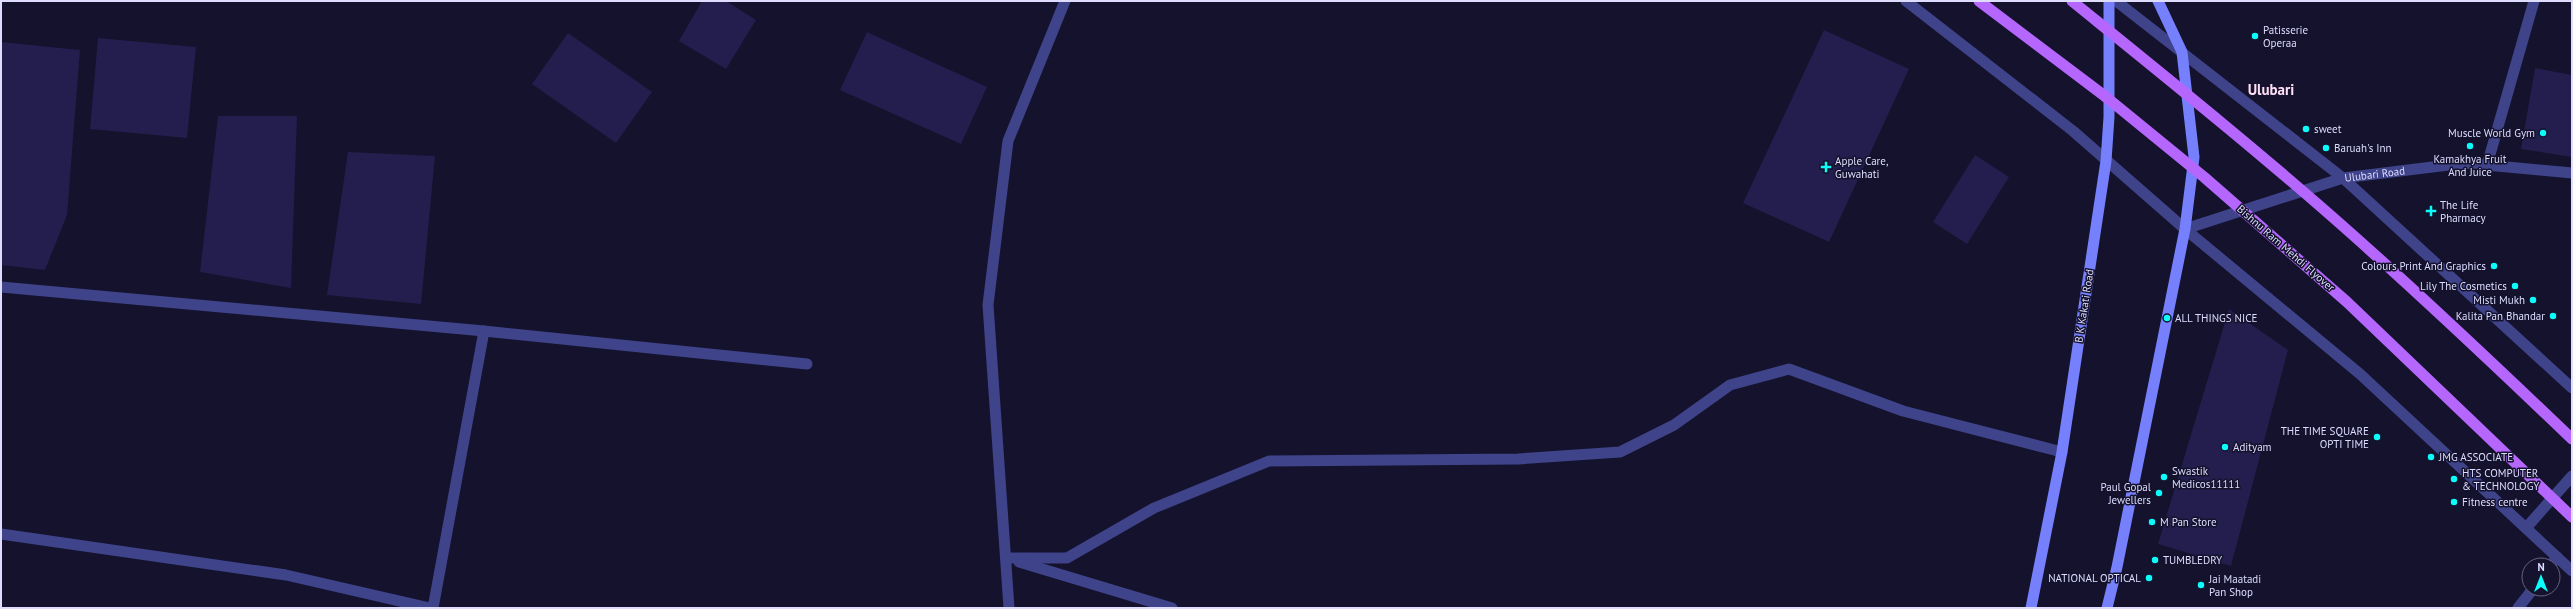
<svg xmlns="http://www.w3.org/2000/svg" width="2573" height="609" viewBox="0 0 2573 609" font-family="'PT Sans',sans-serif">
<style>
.building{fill:#231e4d}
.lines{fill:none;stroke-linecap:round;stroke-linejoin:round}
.minor{stroke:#3e438a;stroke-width:11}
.tertiary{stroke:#3e438a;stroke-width:11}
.secondary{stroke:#7680fd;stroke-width:11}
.primary{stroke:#b566fd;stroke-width:11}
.primary-bridge{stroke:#b566fd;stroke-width:11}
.poi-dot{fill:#0cfcfb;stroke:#14122c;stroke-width:1.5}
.labels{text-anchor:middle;stroke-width:3;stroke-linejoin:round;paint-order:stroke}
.poi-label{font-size:11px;fill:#deddff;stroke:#14122c;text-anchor:start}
.street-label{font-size:11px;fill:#deddff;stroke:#14122c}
.district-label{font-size:15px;font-weight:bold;fill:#ffdff6;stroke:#14122c}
</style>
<rect width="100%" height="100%" fill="#14122c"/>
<path class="building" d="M702,1h24l30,19 -30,49 -47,-28z
M1824,30l85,39 -80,173 -86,-39z
M867,32l120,55 -26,57 -121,-54z
M568,33l84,59 -36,51 -84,-59z
M98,38l98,9 -9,91 -97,-9z
M1,42l79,8 -13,165 -22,55 -44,-5z
M2535,68l37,7v82l-51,-8z
M218,116h79l-6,172 -91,-16z
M348,152l87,4 -14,148 -94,-9z
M1975,155l34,22 -42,67 -34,-22z
M2229,309l59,41 -57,216 -73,-22z"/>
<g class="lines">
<g class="minor">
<path d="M2487,165l47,-164"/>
<path id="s1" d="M2185,229l158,-51 122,-15 107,10"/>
<path d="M1,287l483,44 323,33"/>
<path d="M1,534l285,41 144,33"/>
<path d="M1007,558h60l87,-50 115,-47 249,-2 102,-7 54,-27 56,-40 59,-16 114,42 159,41"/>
<path d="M1019,562l153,46"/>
<path d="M2551,565l6,-8"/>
<path d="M433,608l51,-277"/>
<path d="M1009,608l-21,-303 20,-164 57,-140"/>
<path d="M2518,608l15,-19"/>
</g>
<path class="tertiary" d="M1906,1l167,130 112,98 175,145 212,197
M2116,1l227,177 229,210
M2526,528l46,-52"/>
<path class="secondary" d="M2031,608l31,-156 44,-291 3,-44v-116
M2107,608l10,-41 68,-338 9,-72 -12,-105 -24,-51"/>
<path class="primary" d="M1979,1l127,96"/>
<path class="primary-bridge" d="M2072,1c95,77 191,154 282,235 74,66 146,134 218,203
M2106,97l98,80 143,125 225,215"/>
</g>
<g class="poi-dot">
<circle cx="2255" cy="36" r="4"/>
<circle cx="2306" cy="129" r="4"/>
<circle cx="2543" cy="133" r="4"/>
<circle cx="2470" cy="146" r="4"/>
<circle cx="2326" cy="148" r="4"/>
<path d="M1824 161h4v4h4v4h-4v4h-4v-4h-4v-4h4z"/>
<path d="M2429 205h4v4h4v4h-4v4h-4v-4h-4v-4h4z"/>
<circle cx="2494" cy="266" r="4"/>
<circle cx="2515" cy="286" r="4"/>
<circle cx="2533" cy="300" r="4"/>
<circle cx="2553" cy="316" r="4"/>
<circle cx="2167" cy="318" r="4"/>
<circle cx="2377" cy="437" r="4"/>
<circle cx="2225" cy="447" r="4"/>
<circle cx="2431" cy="457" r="4"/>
<circle cx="2164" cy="477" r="4"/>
<circle cx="2454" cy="479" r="4"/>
<circle cx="2159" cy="493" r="4"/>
<circle cx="2454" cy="502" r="4"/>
<circle cx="2152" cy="522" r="4"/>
<circle cx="2155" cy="560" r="4"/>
<circle cx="2149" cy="578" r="4"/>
<circle cx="2201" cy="585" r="4"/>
</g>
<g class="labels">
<g class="poi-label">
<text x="2263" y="34">Patisserie<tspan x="2263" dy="13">Operaa</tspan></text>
<text x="2314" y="133">sweet</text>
<text x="2535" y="137" text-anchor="end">Muscle World Gym</text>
<text x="2334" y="152">Baruah's Inn</text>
<text x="2470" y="163" text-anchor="middle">Kamakhya Fruit<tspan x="2470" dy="13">And Juice</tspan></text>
<text x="1835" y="165">Apple Care,<tspan x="1835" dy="13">Guwahati</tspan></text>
<text x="2440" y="209">The Life<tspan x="2440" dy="13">Pharmacy</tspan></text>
<text x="2486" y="270" text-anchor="end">Colours Print And Graphics</text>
<text x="2507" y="290" text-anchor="end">Lily The Cosmetics</text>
<text x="2525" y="304" text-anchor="end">Misti Mukh</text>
<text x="2545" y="320" text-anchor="end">Kalita Pan Bhandar</text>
<text x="2175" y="322">ALL THINGS NICE</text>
<text x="2369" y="435" text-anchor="end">THE TIME SQUARE<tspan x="2369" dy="13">OPTI TIME</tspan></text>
<text x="2233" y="451">Adityam</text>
<text x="2439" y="461">JMG ASSOCIATE</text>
<text x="2172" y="475">Swastik<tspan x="2172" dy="13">Medicos11111</tspan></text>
<text x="2462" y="477">HTS COMPUTER<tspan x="2462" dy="13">&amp; TECHNOLOGY</tspan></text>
<text x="2151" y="491" text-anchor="end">Paul Gopal<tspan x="2151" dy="13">Jewellers</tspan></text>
<text x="2462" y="506">Fitness centre</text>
<text x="2160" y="526">M Pan Store</text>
<text x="2163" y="564">TUMBLEDRY</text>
<text x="2141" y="582" text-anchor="end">NATIONAL OPTICAL</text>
<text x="2209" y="583">Jai Maatadi<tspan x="2209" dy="13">Pan Shop</tspan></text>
</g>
<g class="street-label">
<text dy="4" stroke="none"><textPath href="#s1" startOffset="198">Ulubari Road</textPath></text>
<text transform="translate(2286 248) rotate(41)" y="4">Bishnu Ram Mehdi Flyover</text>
<text transform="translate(2084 306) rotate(-81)" y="4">B K Kakati Road</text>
</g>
<g class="district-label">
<text x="2271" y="95">Ulubari</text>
</g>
</g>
<rect width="2573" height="609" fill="none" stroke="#deddff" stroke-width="4"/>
<g transform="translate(2541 577)"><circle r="19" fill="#14122c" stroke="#656380"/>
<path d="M0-3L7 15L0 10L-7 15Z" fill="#0cfcfb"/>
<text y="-6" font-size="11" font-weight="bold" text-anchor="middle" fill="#deddff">N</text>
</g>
</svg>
